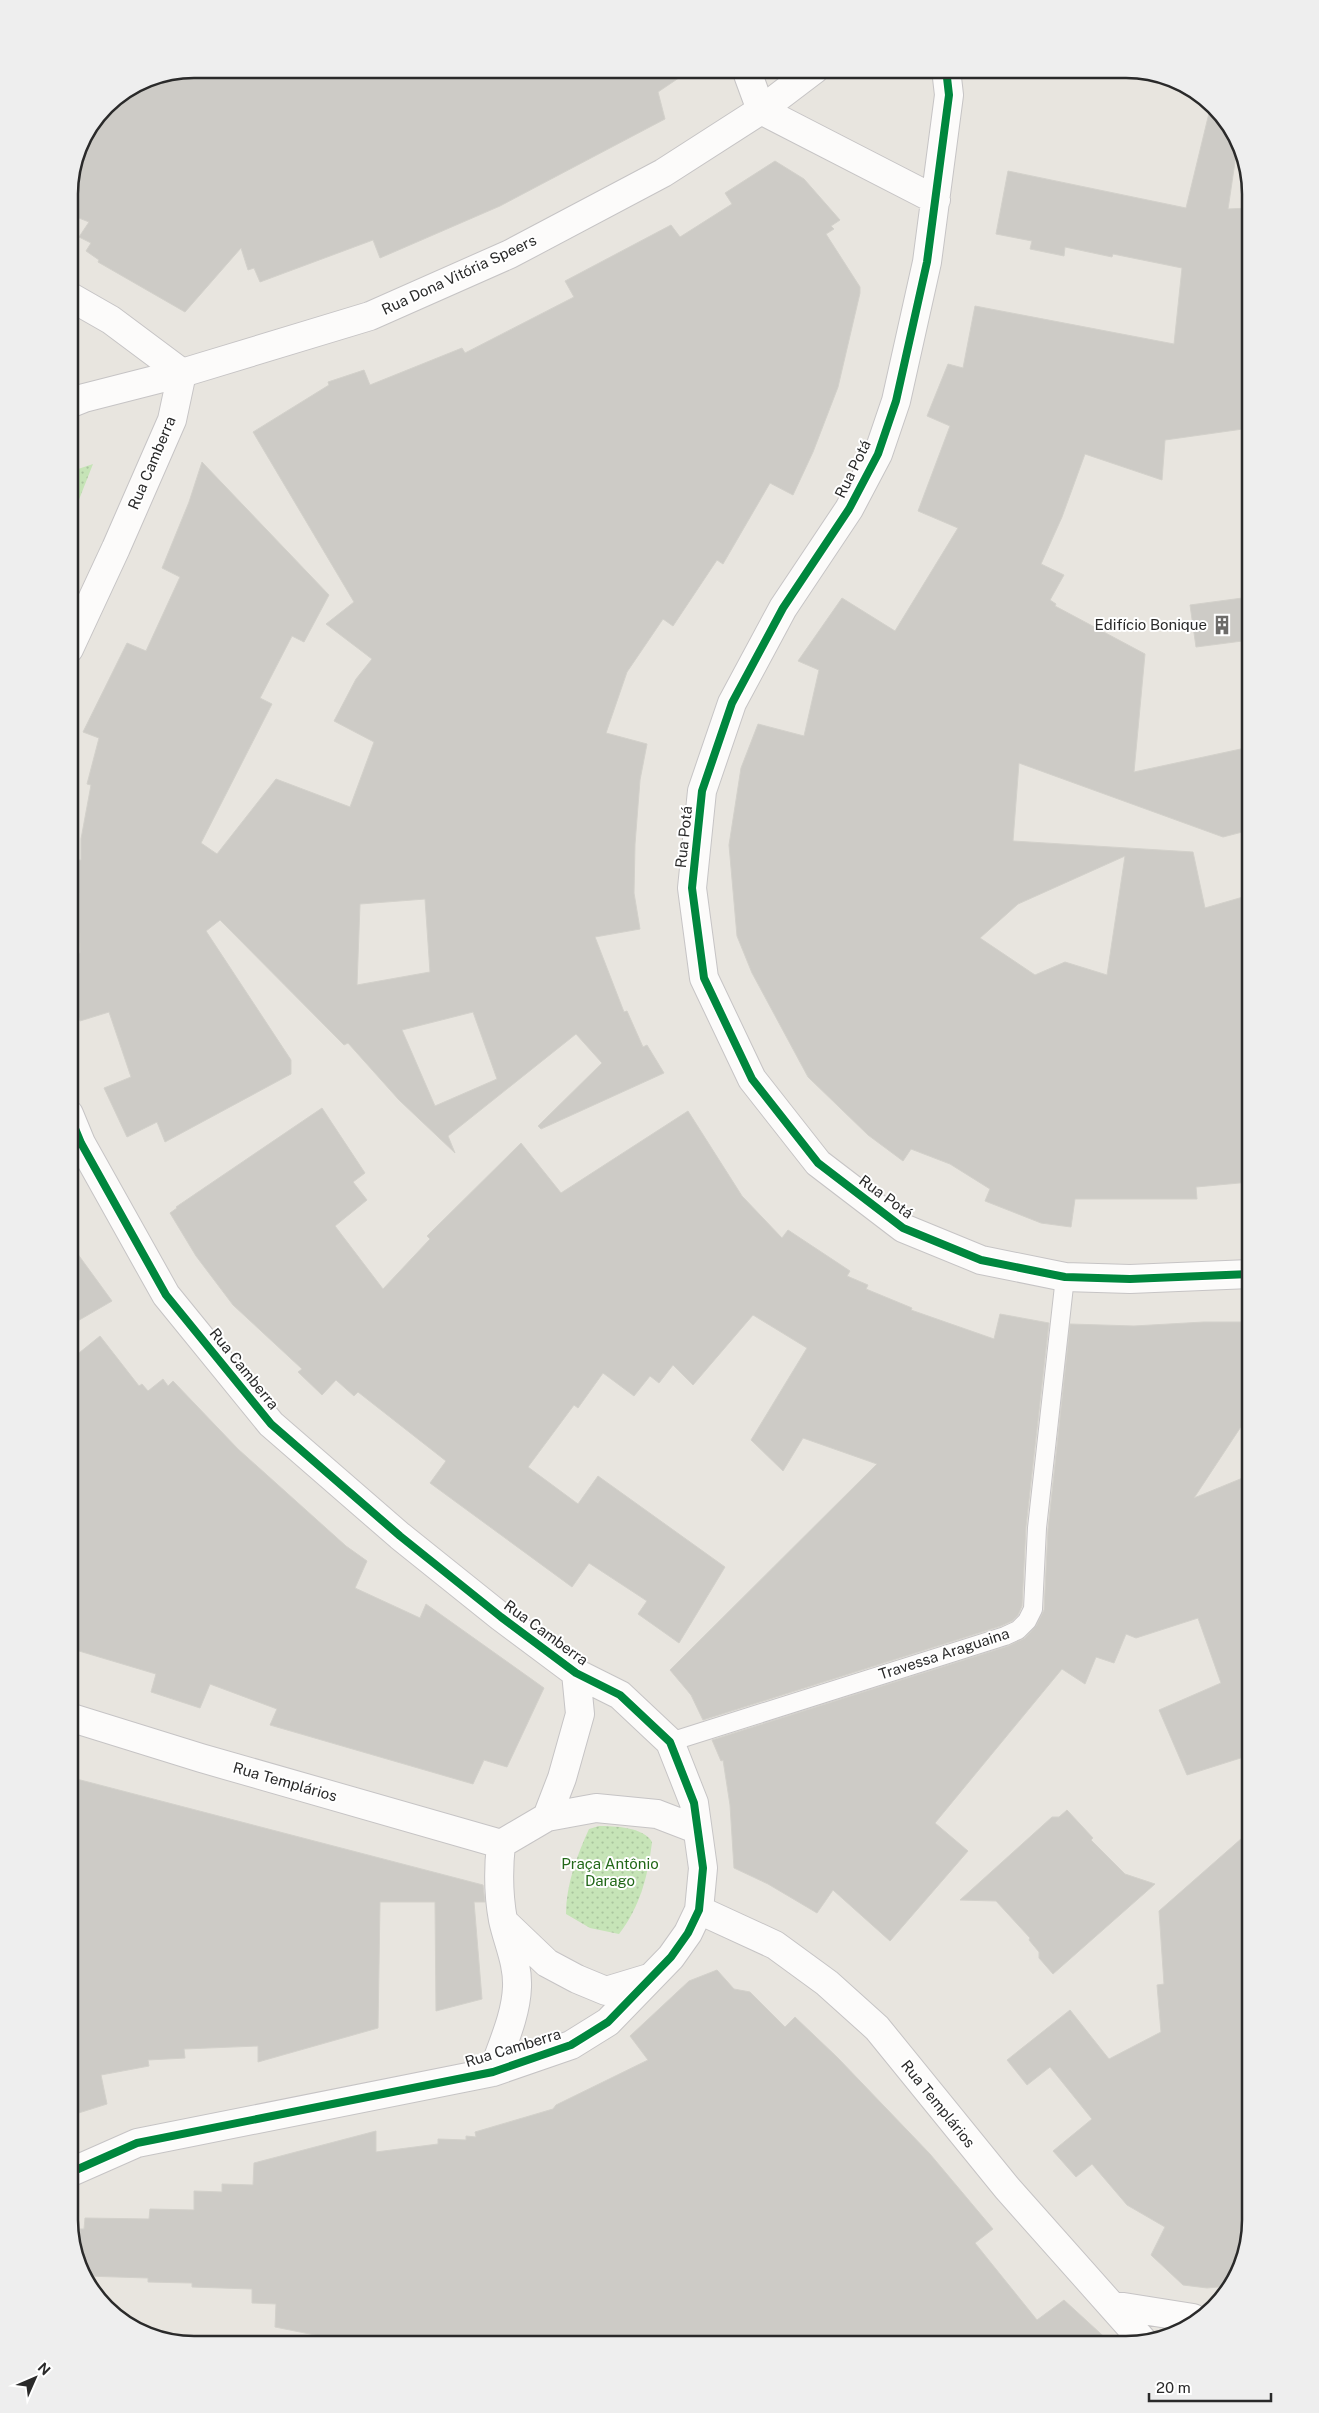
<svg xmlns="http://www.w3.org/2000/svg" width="1319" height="2413" viewBox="0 0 1319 2413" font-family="'Public Sans',sans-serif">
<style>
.park{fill:url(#park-dots)}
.building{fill:#cdcbc6;stroke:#d3d1cb;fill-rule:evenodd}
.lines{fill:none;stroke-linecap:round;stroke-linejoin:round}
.service-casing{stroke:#c6c4c5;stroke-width:20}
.minor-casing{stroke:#c6c4c5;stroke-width:30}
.tertiary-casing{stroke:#c6c4c5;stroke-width:30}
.service{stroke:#fcfbfa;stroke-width:18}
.minor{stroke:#fcfbfa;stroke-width:28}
.tertiary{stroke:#fcfbfa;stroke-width:28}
.cycleway-casing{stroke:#fff;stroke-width:11}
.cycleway{stroke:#00873e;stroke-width:8}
.labels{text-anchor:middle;stroke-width:4;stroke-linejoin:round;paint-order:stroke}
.street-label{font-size:15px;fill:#2a2a2a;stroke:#fff}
.poi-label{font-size:15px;fill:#2a2a2a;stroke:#fff;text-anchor:end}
.park-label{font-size:15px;fill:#226819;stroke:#fff}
.rim{fill:none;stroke:#2a2a2a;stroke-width:2.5}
</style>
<defs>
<pattern id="park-dots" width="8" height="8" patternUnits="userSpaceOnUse" patternTransform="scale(1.25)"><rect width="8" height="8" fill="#c6e4b7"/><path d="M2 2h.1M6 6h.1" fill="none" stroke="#aac49e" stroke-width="1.8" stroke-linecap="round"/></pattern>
</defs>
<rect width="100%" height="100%" fill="#e8e5df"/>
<path class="park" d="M93,464l-24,61v-53z
M599,1826c15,0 45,1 53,16 -4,34 -12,65 -33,92l-29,-6 -24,-14c0,-29 11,-59 23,-85z"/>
<path class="building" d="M194,69h498l-34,23 7,27 -165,87 -120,52 -7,-18 -113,42 -6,-14 -6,2 -7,-22 -56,64 -87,-50 1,-2 -13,-9 5,-8 -12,-6 10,-15 -20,-8v-28l9,-40 28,-41 40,-27z
M1210,109l28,33 -10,67 22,-1v220l-85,12 -3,40 -77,-26 -23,63 -21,47 23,11 -14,25 6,4 -1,2 90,48 -11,118 116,-25v83l-27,7 -204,-74 -6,78 180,11 12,56 45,-13v287l-54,5 1,12h-122l-4,28 -30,-4 -56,-22 5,-12 -40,-25 -39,-15 -8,12 -35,-26 -60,-58 -56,-104 -15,-37 -8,-91 12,-77 17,-44 46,12 15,-66 -21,-9 30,-43 14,-20 53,33 63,-103 -40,-17 32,-85 -23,-10 21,-52 15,4 12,-62 199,38 8,-76 -69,-14 -1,3 -47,-10 -1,9 -34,-7 2,-8 -36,-7 12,-63 178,37zM1125,856l-18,119 -42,-13 -30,13 -55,-37 38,-34z
M775,161l29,18 36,41 -9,6 3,3 -8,5 34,53v6l-22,94 -25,65 -20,43 -23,-12 -47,81 -6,-4 -44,66 -10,-7 -36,53 -21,61 41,11 -7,36 -5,64 -1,49 6,36 -45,8 29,75 3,-1 16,36 4,-2 17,28 -123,56 -3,-3 64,-63 -26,-29 -128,102 7,17 -56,-53 -51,-57 -4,2 -124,-125 -14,11 85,129v14l-126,68 -8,-20 -30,15 -23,-49 27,-11 -22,-65 -29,9 -11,-34v-32l11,-2 -1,-60h-10v-33h12v-21l10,-54 -4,-1 12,-46 -16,-6 44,-89 19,8 34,-74 -18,-9 27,-66 13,-40 127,133 -25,47 -12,-6 -32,62 12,6 -71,139 16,11 59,-75 74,28 24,-65 -40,-21 22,-42 16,-20 -46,-35 28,-22 -101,-170 76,-47 -1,-3 36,-12 6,15 92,-37 3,5 109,-56 -9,-16 106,-56 9,12 52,-33 -7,-11zM425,899l5,73 -73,13 3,-81zM473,1012l24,67 -62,27 -33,-76z
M1250,597v43l-54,7 -6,-42z
M322,1108l43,65 -12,9 14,18 -32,26 48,63 47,-50 -3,-3 94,-93 40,50 127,-82 54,85 40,42 6,-8 62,41 -3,5 21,9 -2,4 46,19 -1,2 83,29 6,-25 49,9 -23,204 -4,79 -4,9 -6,6 -11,5 -298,94 -12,-25 -21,-25 207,-206 -74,-26 -20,33 -32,-31 56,-92 -54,-33 -60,70 -20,-20 -14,18 -9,-7 -16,20 -31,-23 -25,35 -4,-3 -46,62 50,37 20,-28 127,91 -46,76 -41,-29 9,-13 -58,-38 -17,24 -142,-104 16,-22 -88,-69 -4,4 -18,-16 -14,15 -24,-23 4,-3 -69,-64 -37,-49 -26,-43 7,-5 -1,-1z
M69,1242l43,59 -43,25z
M1204,1322h46v91l-56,85 56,-23v280l-63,20 -28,-65 62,-27 -23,-65 -62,20 -10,-4 -12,29 -18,-6 -11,27 -23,-15 -127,154 33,28 -78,90 -57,-51 -16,23 -49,-29 -34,-16 -4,-63 -7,-45 -2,1 -9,-21 296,-94 17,-8 11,-12 8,-16 4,-81 22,-205 64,2z
M100,1336l39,50 3,-2 6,7 15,-12 5,7 5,-5 65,68 108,97 21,15 -12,27 65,30 6,-14 118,84 -37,79 -23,-7 -11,24 -203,-59 7,-16 -67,-25 -10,24 -49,-16 5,-18 -87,-26v-287z
M69,1777l414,108 2,17h-11l8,97 -46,12 -1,-109h-55l-2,126 -120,34v-16l-74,3 1,9 -37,2 1,6 -48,9 6,29 -38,12z
M1067,1810l26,28 -2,2 34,34 30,10 -102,90 -14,-16v-6l-10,-12 1,-2 -34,-37 -36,-1 92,-83h7z
M1250,1831v388l-20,67 -23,2 -24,-3 -32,-30 14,-28 -38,-22 -35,-41 -16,13 -23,-26 39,-32 -42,-52 -23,18 -20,-25 63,-50 39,49 52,-27 -4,-47 7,-1 -5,-73z
M717,1970l17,19 16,3 35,35 10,-10 42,40 93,97 63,75 -18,14 62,77 27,-20 48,44h-752l-85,-17 1,-23 -24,-1v-14l-60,-2v-4l-44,-1v-4l-62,-2 -6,-7v-40h4l1,-11 64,1 1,-10 44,1v-19l28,1v-8l31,1 1,-22 122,-32v21l62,-8v-5l28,1v-4l10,1 -1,-5 78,-23 3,-4 92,-45 -18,-24 59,-55z"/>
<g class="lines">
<defs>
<path id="service" d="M670,1742l335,-106 13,-6 9,-9 6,-12 4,-81 28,-251"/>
<path id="minor" d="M746,69l15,41 175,90
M946,69l3,26 -22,167 -31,139 -18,53 -29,55 -66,99 -51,95 -30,88 -10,97 12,90 48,101 66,84 85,65 78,32 84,17 65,2 120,-5
M69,649l47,-101 56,-128 10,-47 -71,-53 -42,-24
M69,1717l132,41 300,86
M547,1817l49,-9 61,6 39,15
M699,1910l76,35 52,38 50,45 130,160 136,153
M504,1922l43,41 30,16 29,12 43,-13
M493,2072c9,-27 23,-56 24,-85 1,-24 -9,-44 -14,-67 -5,-27 -5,-49 -2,-76l46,-27 15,-39 18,-64 -4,-41
M69,2173l68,-30 356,-71 78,-27 37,-23 63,-65 17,-24 11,-23 4,-42 -9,-65 -24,-61 -50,-47 -44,-22 -75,-56 -101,-81 -129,-112 -105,-129 -85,-152 -12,-29
M1111,2305l82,13"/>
<path id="tertiary" d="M69,404l15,-6 98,-25 188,-57 140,-62 153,-81 98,-63 54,-41"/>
</defs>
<use href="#service" class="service-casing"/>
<use href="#minor" class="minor-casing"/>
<use href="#tertiary" class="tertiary-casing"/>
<use href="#service" class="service"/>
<use href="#minor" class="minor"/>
<use href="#tertiary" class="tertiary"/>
<defs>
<path id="cycleway" d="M946,69l3,26 -22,167 -31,139 -18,53 -29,55 -66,99 -51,95 -30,88 -10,97 12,90 48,101 66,84 85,65 78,32 84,17 65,2 120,-5
M69,2173l68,-30 356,-71 78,-27 37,-23 63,-65 17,-24 11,-23 4,-42 -9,-65 -24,-61 -50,-47 -44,-22 -75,-56 -101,-81 -129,-112 -105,-129 -85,-152 -12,-29"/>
</defs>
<use href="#cycleway" class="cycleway-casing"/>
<use href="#cycleway" class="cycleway"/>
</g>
<defs>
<symbol id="building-bare" viewBox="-9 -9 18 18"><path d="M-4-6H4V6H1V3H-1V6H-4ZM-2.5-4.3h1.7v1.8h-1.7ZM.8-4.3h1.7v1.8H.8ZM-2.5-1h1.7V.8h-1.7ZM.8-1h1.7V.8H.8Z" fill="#6c6b69" stroke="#fff" stroke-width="2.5" paint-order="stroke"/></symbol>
</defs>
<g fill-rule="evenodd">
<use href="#building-bare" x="1208" y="611" width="28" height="28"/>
</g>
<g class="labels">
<g class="street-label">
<text transform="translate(459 275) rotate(-25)" y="5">Rua Dona Vitória Speers</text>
<text transform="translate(152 463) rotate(-67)" y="5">Rua Camberra</text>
<text transform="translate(853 469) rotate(-64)" y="5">Rua Potá</text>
<text transform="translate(684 837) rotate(-84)" y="5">Rua Potá</text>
<text transform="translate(886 1197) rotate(36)" y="5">Rua Potá</text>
<text transform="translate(244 1369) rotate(51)" y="5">Rua Camberra</text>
<text transform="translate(546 1633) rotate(36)" y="5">Rua Camberra</text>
<text transform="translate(944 1654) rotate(-18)" y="5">Travessa Araguaina</text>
<text transform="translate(285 1782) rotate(16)" y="5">Rua Templários</text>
<text transform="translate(513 2048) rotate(-17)" y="5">Rua Camberra</text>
<text transform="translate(938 2104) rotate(51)" y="5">Rua Templários</text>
</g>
<g class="poi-label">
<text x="1207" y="630">Edifício Bonique</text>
</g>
<g class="park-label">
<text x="610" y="1869">Praça Antônio<tspan x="610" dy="17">Darago</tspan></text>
</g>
</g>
<path d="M0 0H1319V2413H0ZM194 78H1126A116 116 0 0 1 1242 194V2220A116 116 0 0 1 1126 2336H194A116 116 0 0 1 78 2220V194A116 116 0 0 1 194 78Z" fill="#eee" fill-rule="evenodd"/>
<path class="rim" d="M194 78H1126A116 116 0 0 1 1242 194V2220A116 116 0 0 1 1126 2336H194A116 116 0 0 1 78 2220V194A116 116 0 0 1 194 78Z"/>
<g transform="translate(35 2378) rotate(45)" stroke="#ffffff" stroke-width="4" paint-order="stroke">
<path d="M0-4L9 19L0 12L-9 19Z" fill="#2a2a2a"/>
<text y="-8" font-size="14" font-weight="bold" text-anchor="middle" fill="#2a2a2a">N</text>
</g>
<path d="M1149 2393v8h122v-8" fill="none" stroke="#2a2a2a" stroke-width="2.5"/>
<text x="1156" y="2393" font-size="15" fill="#2a2a2a" stroke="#ffffff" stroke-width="4" paint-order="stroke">20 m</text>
</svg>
